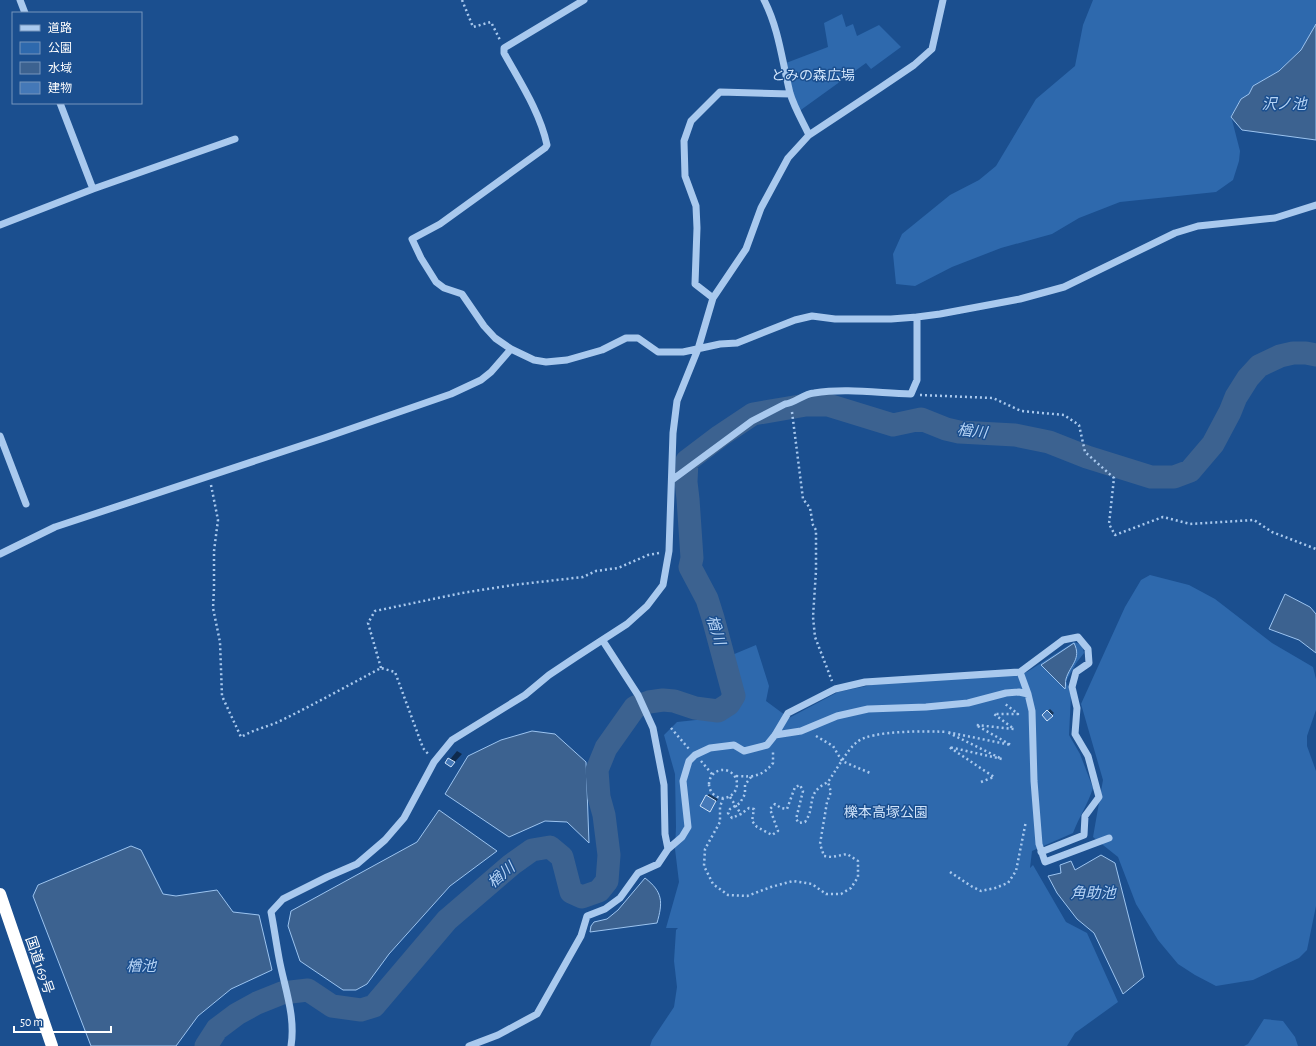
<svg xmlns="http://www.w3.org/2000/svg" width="1316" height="1046" viewBox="0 0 1316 1046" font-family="'Alegreya Sans','Noto Sans JP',sans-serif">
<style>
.green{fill:#2e69ad}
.water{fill:#3c6290;stroke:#9cc4f0}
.shadow{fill:#0007}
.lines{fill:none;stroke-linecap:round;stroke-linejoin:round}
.river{stroke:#3c6290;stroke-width:23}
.building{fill:#4478b7;stroke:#cfe3fa}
.path{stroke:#a9c9ee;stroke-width:2.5;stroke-dasharray:2 3;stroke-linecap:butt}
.minor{stroke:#a9c9ee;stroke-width:7}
.highway{stroke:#fff;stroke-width:12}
.labels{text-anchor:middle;stroke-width:3;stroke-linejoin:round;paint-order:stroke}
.park-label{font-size:14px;fill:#cfe3fa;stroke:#1b4f8f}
.street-label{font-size:14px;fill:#fff;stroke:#1b4f8f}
.water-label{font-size:15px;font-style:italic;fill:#b5d3f5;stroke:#1b4f8f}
</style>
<rect width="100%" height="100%" fill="#1b4f8f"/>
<path class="green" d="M1093,0h223v24l-15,26 -22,21 -26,15 -4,9 -8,4 -10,17 9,35 -1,10 -6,19 -17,12 -96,10 -41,16 -27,16 -51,14 -49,19 -37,19 -19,-2 -3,-30 9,-20 48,-39 29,-15 17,-14 40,-67 39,-33 8,-41z
M842,14l4,13 7,-3 4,12 22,-11 22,22 -30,22 -5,-6 -68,49 -12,-49 42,-16 -4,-24z
M1150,575l39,10 26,14 57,44 41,24 3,12v31l-9,26v10l9,25v135l-9,44 -8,8 -46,22 -37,6 -21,-11 -17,-11 -20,-24 -22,-36 -18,-47 -25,-20 10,-57 -22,-76 44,-97 16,-27z
M1074,642l8,3 2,8 -7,9 -11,19 5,14 -2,40 11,19 13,34c-5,16 -14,29 -20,45l-41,18 -2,17 3,-3 33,57 21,11 31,69 -43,31 -8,13h-417l2,-6 22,-33 3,-20 -3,-26 2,-31 2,-2h-12l13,-46 -4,-33 1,-22 -1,-53 -11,-39 13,-13 47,-5 20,-26 -12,-36 24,-10 13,41 -3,15 23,17 49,-26 38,-8 127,-8 24,-4z
M1264,1019l19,2 12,16 3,9h-54l4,-2z"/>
<path class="water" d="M1316,24v116l-74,-10 -11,-13 10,-18 8,-5 4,-8 26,-15 22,-21z
M1285,594l25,13 6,7v39l-17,-13 -30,-11z
M1074,643c8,16 -4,22 -8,36 -1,4 0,6 -1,10l-24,-24z
M532,731l23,3 31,28 3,81 -22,-21 -22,-1 -36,16 -64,-43 23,-38 33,-16z
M439,810l58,41 -47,35 -61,68 -22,30 -11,6h-13l-43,-29 -12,-35 3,-15 126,-69z
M131,846l10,4 22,44 13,2 41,-6 16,22 26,3 13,55 -41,19 -33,27 -22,30h-85l-58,-150 5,-11z
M1101,855l14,8 29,114 -21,17 -29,-61 -17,-14 -20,-26 -9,-17 13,-3 -1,-8 11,-4 4,9z
M645,878c18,14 18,24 12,45l-67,9 1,-6 3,-4 13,-3 11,-9z"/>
<path class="shadow" d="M1050,709l4,4 -7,7 -4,-5z
M457,751l5,3 -11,12 -4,-3z
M709,794l9,5 -8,11 -3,-14z"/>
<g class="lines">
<path class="river" d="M206,1046l11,-17 20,-15 20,-11 25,-10 26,-3 24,16 29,4 13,-4 73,-86 64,-55 21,-15 18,-3 12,10 9,35 11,5 17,-6 8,-10 2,-26 -5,-40 -5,-18 -2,-27 9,-22 29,-41 14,-5 14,-2 11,1 21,7 23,3 11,-7 5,-8 -21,-78 -6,-19 -17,-32 2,-9 -4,-59 -2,-17 1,-21 33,-25 33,-22 53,-9h22l65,20 28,-6 25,10 13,3 56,3 34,7 38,15 64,20h23l16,-6 23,-27 17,-32 6,-15 12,-19 11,-12 21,-10 13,-3h13l10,2"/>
</g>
<path class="building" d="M1047,710l6,6 -6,5 -5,-6z
M448,758l7,4 -4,5 -6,-4z
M706,795l10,6 -6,11 -10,-6z"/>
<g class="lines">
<path class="path" d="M462,0l11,27 18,-5 9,18
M920,395l73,3 28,13 43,4 15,10 6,27 29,26 -5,46 6,11 48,-18 27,7 64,-4 18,12 44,17
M792,412l11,87 7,9 3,17 3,5v41l-3,46 2,20 17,44
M211,485l7,35 -4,31v37l-1,20 7,34 2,54 19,41c12,-7 25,-10 37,-15 35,-17 69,-36 103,-54l14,4 28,76 6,7
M381,668l-13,-45 7,-12 87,-18 51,-8 70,-8 13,-6 22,-3 30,-13 11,-2
M671,728l18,21
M816,736l17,10 9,15 28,12
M701,761l11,13
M709 784a14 14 0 1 1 28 0a14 14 0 1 1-28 0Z
M736,776c17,1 26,1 37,-13v-11
M751,777l-6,8v9l-5,9 -10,6 -2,4 4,5 9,-4 8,-6 5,1 -2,12 5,6 15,8 6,-4 -8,-22 5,-5 6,4 6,1 8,-22 5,-2 3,6 -7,28 3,4 6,-1c12,-17 -1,-28 23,-40
M981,782l13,-5 -45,-30 53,12 -55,-27 64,13 -35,-20 38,4 -20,-15h24l-14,-11
M730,797l11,17
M723,798l-3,9v15l-15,27 -1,17 9,18 15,11 19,1 24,-9 22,-6 19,3 14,10h15l10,-6 7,-11v-16l-11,-7 -15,3 -8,-1 -4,-12 7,-42 4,-10 -3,-10c7,-10 19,-32 29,-40 14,-12 71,-11 90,-10
M950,872l21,14 10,5 14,-3 13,-5 8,-12 10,-50"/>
<path class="minor" d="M20,0l5,13
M584,0l-80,48v5c16,29 36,59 43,92l-2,3 -105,76 -28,15 9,19 15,24 8,6 18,6 22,32 11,12 16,11 23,11 12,2 21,-2 35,-10 24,-12h12l20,14h25l37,-8 17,-1 58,-23 17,-4 23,3h56l26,-2
M764,0c15,29 18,61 26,93 4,14 13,29 19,42
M60,103l33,86
M0,225l93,-36 142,-50
M713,298l-18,-14 2,-56 -1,-22 -11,-30 -1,-35 7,-20 29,-29 70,2
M0,436l26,68
M672,480l80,-59 33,-17c10,-1 18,-10 29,-11 32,-5 64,0 97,1l6,-14v-63l23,-3 80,-15 44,-12 111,-54 23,-7 77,-8 41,-13
M0,554l55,-27 269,-89 127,-44 30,-14 10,-8 20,-23
M1028,694l4,17 2,70 5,63 6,18 64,-24
M775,735l26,-4 36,-15 31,-7 58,-2 42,-4 38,-10 13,-1 9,2 -8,-22
M668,849l14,-12 6,-10 -5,-46 6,-20 6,-6 15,-7 24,-3 10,6 23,-6 8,-10 13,-22 47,-24 30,-7 155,-10 43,-32 15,-3 10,12 1,14 -13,9 -4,15 5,21 -2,26 13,22 11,41 -14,19 -1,19 -43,17
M291,1046c5,-30 -7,-60 -12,-88 -3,-16 -5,-31 -8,-46l12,-13 44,-22 30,-13 28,-24 19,-22 30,-56 18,-22 73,-45 24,-20 27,-18 51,-33 20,-18 16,-21 6,-34 4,-118 4,-32 21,-52 15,-51 33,-49 15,-41 27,-50 21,-23 71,-47 34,-23 18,-16 11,-49
M469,1046l29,-11 39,-21 44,-78 6,-20 18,-7 15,-11 18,-25 20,-9 10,-15 -3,-15 -1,-49 -11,-57 -15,-33 -35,-54"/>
<path class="highway" d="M0,894l52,152"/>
</g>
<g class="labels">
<g class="park-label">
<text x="813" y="80">とみの森広場</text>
<text x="886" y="817">櫟本高塚公園</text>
</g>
<g class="street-label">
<text transform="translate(40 965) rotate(71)" y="5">国道169号</text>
</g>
<g class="water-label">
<text x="1284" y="109">沢ノ池</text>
<text transform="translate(972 431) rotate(7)" y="5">楢川</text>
<text transform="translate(716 630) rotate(73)" y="5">楢川</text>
<text transform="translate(501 875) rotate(-40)" y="5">楢川</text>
<text x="1093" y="898">角助池</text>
<text x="141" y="971">楢池</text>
</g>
</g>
<rect x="12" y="12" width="130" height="92" fill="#1b4f8f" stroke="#7695bc"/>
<rect x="20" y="25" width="20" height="6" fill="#a9c9ee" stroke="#7695bc"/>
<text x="48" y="32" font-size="12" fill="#ffffff">道路</text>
<rect x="20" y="42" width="20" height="12" fill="#2e69ad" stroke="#7695bc"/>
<text x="48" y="52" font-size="12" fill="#ffffff">公園</text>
<rect x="20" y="62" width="20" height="12" fill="#3c6290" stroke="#7695bc"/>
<text x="48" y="72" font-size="12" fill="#ffffff">水域</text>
<rect x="20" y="82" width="20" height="12" fill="#4478b7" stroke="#7695bc"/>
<text x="48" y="92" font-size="12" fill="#ffffff">建物</text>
<path d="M14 1026v6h97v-6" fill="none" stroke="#ffffff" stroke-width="2"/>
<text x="20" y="1026" font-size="12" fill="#ffffff" stroke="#1b4f8f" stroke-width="3" paint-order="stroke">50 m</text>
</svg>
